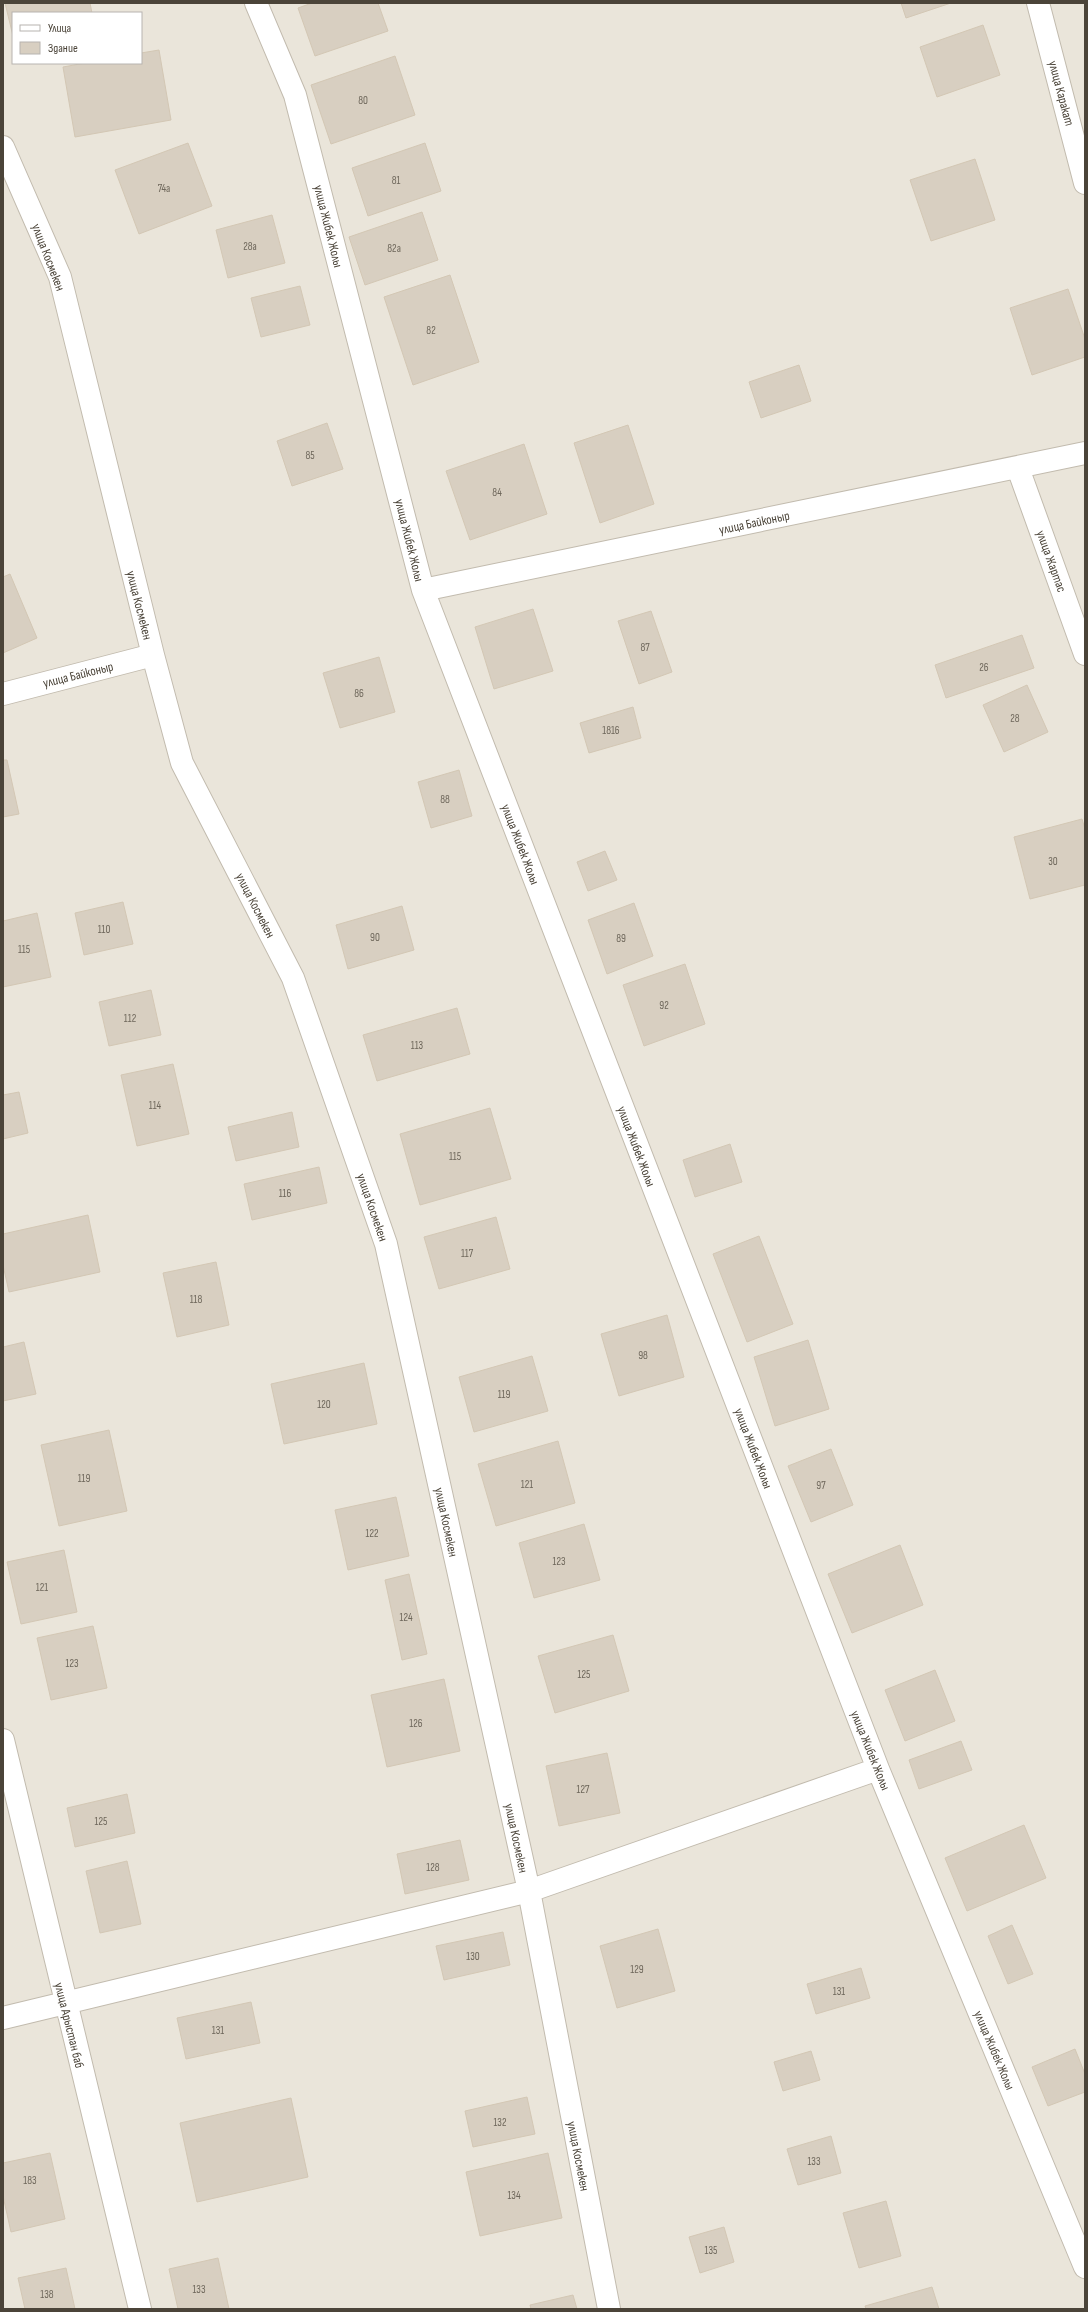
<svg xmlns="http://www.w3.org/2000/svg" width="1088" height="2312" viewBox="0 0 1088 2312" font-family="'Sofia Sans Condensed',sans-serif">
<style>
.residential{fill:#eae5da;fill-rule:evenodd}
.building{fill:#d8cfc1;stroke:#d3c7b4}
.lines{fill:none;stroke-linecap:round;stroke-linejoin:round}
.street-casing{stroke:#c2bbae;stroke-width:24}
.street{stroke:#fff;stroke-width:22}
.labels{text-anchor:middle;stroke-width:3.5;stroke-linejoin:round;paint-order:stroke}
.number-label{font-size:11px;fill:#6e675b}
.street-label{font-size:13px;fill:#4b4439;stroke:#fff}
</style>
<rect width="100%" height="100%" fill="#f6f3ec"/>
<path class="residential" d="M3,3h1082v2306h-1082zM13,13h128v50h-128z"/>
<path class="building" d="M5,3h85l2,10h-79v23z
M312,3h66l10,28 -73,25 -17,-48z
M901,3h50l-45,15z
M983,25l17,50 -63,22 -17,-50z
M159,50l12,70 -96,17 -12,-70 22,-4h56v-10z
M395,56l20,59 -84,29 -20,-59z
M188,143l24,63 -73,28 -24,-64z
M425,143l16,48 -73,25 -16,-48z
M975,159l20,61 -64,21 -21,-61z
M422,212l16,48 -73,25 -16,-48z
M272,215l13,48 -57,15 -12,-48z
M450,275l29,87 -66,23 -29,-88z
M300,286l10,39 -49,12 -10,-39z
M1068,289l17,50v18l-53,18 -22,-67z
M799,365l12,36 -50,17 -12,-36z
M327,423l16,46 -51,17 -15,-45z
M628,425l26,79 -54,19 -26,-80z
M524,444l23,70 -77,26 -24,-69z
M10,574l27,64 -34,15v-76z
M533,609l20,62 -59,18 -19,-62z
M651,611l21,61 -33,12 -21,-63z
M1022,635l12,33 -88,30 -11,-33z
M379,657l16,55 -55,16 -17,-55z
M1027,685l21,47 -44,20 -21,-47z
M633,707l8,31 -52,15 -9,-30z
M3,760h4l12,54 -16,3z
M459,770l13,46 -41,12 -13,-46z
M1082,819l3,10v56l-55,14 -16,-62z
M605,851l12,29 -29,11 -11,-29z
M123,902l10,42 -49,11 -9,-42z
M634,903l19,53 -46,18 -19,-54z
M402,906l12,44 -66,19 -12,-44z
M37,913l14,64 -48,10v-66z
M685,964l20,60 -61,22 -21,-61z
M151,990l10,45 -52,11 -10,-44z
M457,1008l13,46 -93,27 -14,-46z
M173,1064l16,70 -52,12 -16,-71z
M19,1092l9,41 -25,6v-44z
M490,1108l21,71 -91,26 -20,-71z
M292,1112l7,35 -63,14 -8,-34z
M730,1144l12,38 -47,15 -12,-37z
M319,1167l8,36 -75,17 -8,-36z
M88,1215l12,57 -91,20 -6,-27v-31z
M496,1217l14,52 -71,20 -15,-52z
M759,1236l34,88 -46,18 -34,-88z
M216,1262l13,63 -52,12 -14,-64z
M667,1315l17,62 -65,19 -18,-62z
M808,1340l21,69 -54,17 -21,-69z
M24,1342l12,52 -33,7v-54z
M532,1356l16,55 -74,21 -15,-55z
M364,1363l13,61 -93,20 -13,-60z
M109,1430l18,81 -68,15 -18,-81z
M558,1441l17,62 -79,23 -18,-62z
M831,1449l22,56 -42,17 -23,-56z
M396,1497l13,59 -61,14 -13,-60z
M584,1524l16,56 -66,18 -15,-55z
M900,1545l23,60 -71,28 -24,-59z
M64,1550l13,62 -56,12 -14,-62z
M409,1574l18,80 -25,6 -17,-80z
M93,1626l14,62 -56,12 -14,-62z
M613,1635l16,56 -74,22 -17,-57z
M935,1670l20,51 -50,20 -20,-51z
M444,1679l16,72 -73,16 -16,-72z
M961,1741l11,29 -53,19 -10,-29z
M607,1753l13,60 -61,13 -13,-60z
M127,1794l8,39 -60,14 -8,-39z
M1024,1825l22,53 -79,33 -22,-53z
M460,1840l9,40 -64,14 -8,-40z
M127,1861l14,63 -41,9 -14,-62z
M1012,1925l21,49 -25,10 -20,-48z
M658,1929l17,62 -58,17 -17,-62z
M503,1932l7,33 -66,15 -8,-34z
M861,1968l9,30 -54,16 -9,-30z
M251,2002l9,41 -74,16 -9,-41z
M1075,2049l10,25v18l-37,14 -16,-39z
M811,2051l9,29 -37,11 -9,-29z
M527,2097l8,37 -62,13 -8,-36z
M291,2098l17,79 -111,25 -17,-79z
M831,2136l10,37 -43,12 -11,-36z
M50,2153l15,66 -54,13 -8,-36v-33z
M548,2153l14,65 -82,18 -14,-64z
M886,2201l15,55 -42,12 -16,-55z
M724,2227l10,35 -34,11 -11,-36z
M218,2258l11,51h-51l-9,-40z
M66,2268l9,41h-50l-7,-31z
M932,2287l7,22h-73l-1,-3z
M573,2295l4,14h-46l-1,-4z"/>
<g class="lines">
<defs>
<path id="street" d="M256,3l39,92 128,495 455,1179 207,498
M1038,3l47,180
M3,147l57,130 93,378 29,108 111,215 93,266 143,647 80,418
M1018,468l67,186
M423,590l662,-137
M3,694l150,-39
M3,1740l137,569
M3,2018l526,-127 349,-122"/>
</defs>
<use href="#street" class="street-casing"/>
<use href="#street" class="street"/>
</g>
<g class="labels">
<g class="number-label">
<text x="363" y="104">80</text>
<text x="396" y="184">81</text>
<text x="164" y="192">74а</text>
<text x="250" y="250">28а</text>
<text x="394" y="252">82а</text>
<text x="431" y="334">82</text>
<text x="310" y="459">85</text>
<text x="497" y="496">84</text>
<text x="645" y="651">87</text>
<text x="984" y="671">26</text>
<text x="359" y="697">86</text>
<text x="1015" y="722">28</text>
<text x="611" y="734">1816</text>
<text x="445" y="803">88</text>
<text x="1053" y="865">30</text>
<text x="104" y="933">110</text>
<text x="375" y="941">90</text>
<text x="621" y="942">89</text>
<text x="24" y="953">115</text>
<text x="664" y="1009">92</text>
<text x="130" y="1022">112</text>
<text x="417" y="1049">113</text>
<text x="155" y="1109">114</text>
<text x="455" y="1160">115</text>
<text x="285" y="1197">116</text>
<text x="467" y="1257">117</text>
<text x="196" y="1303">118</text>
<text x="643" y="1359">98</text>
<text x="504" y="1398">119</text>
<text x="324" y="1408">120</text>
<text x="84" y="1482">119</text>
<text x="527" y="1488">121</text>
<text x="821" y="1489">97</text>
<text x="372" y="1537">122</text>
<text x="559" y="1565">123</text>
<text x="42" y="1591">121</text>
<text x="406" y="1621">124</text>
<text x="72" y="1667">123</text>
<text x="584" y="1678">125</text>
<text x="416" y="1727">126</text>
<text x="583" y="1793">127</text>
<text x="101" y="1825">125</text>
<text x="433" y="1871">128</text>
<text x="473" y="1960">130</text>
<text x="637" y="1973">129</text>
<text x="839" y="1995">131</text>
<text x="218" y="2034">131</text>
<text x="500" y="2126">132</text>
<text x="814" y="2165">133</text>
<text x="30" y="2184">183</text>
<text x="514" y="2199">134</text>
<text x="711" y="2254">135</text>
<text x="199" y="2293">133</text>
<text x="47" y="2298">138</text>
</g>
<g class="street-label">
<text transform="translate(1062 93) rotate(75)" y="5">улица Каракат</text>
<text transform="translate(329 226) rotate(76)" y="5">улица Жибек Жолы</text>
<text transform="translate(49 257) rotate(69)" y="5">улица Космекен</text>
<text transform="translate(754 522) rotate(-12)" y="5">улица Байконыр</text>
<text transform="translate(410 540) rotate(76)" y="5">улица Жибек Жолы</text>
<text transform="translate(1052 561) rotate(70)" y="5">улица Жартас</text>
<text transform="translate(140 605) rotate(76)" y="5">улица Космекен</text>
<text transform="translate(78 674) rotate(-14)" y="5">улица Байконыр</text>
<text transform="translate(521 844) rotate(69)" y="5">улица Жибек Жолы</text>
<text transform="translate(256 905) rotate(63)" y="5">улица Космекен</text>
<text transform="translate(637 1146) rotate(69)" y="5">улица Жибек Жолы</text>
<text transform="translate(373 1207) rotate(71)" y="5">улица Космекен</text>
<text transform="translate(754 1448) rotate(69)" y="5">улица Жибек Жолы</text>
<text transform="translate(447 1522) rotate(78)" y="5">улица Космекен</text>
<text transform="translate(871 1750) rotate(68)" y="5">улица Жибек Жолы</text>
<text transform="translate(517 1838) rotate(78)" y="5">улица Космекен</text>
<text transform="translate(70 2025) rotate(76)" y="5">улица Арыстан баб</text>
<text transform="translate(995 2050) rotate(67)" y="5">улица Жибек Жолы</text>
<text transform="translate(579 2156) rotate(79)" y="5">улица Космекен</text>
</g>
</g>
<rect width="1088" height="2312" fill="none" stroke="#4b4439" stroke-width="8"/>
<rect x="12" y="12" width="130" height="52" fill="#ffffff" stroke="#b7b4b0"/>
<rect x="20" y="25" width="20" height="6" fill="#ffffff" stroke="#b7b4b0"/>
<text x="48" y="32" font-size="12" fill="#4b4439">Улица</text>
<rect x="20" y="42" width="20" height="12" fill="#d8cfc1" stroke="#b7b4b0"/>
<text x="48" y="52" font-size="12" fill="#4b4439">Здание</text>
</svg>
